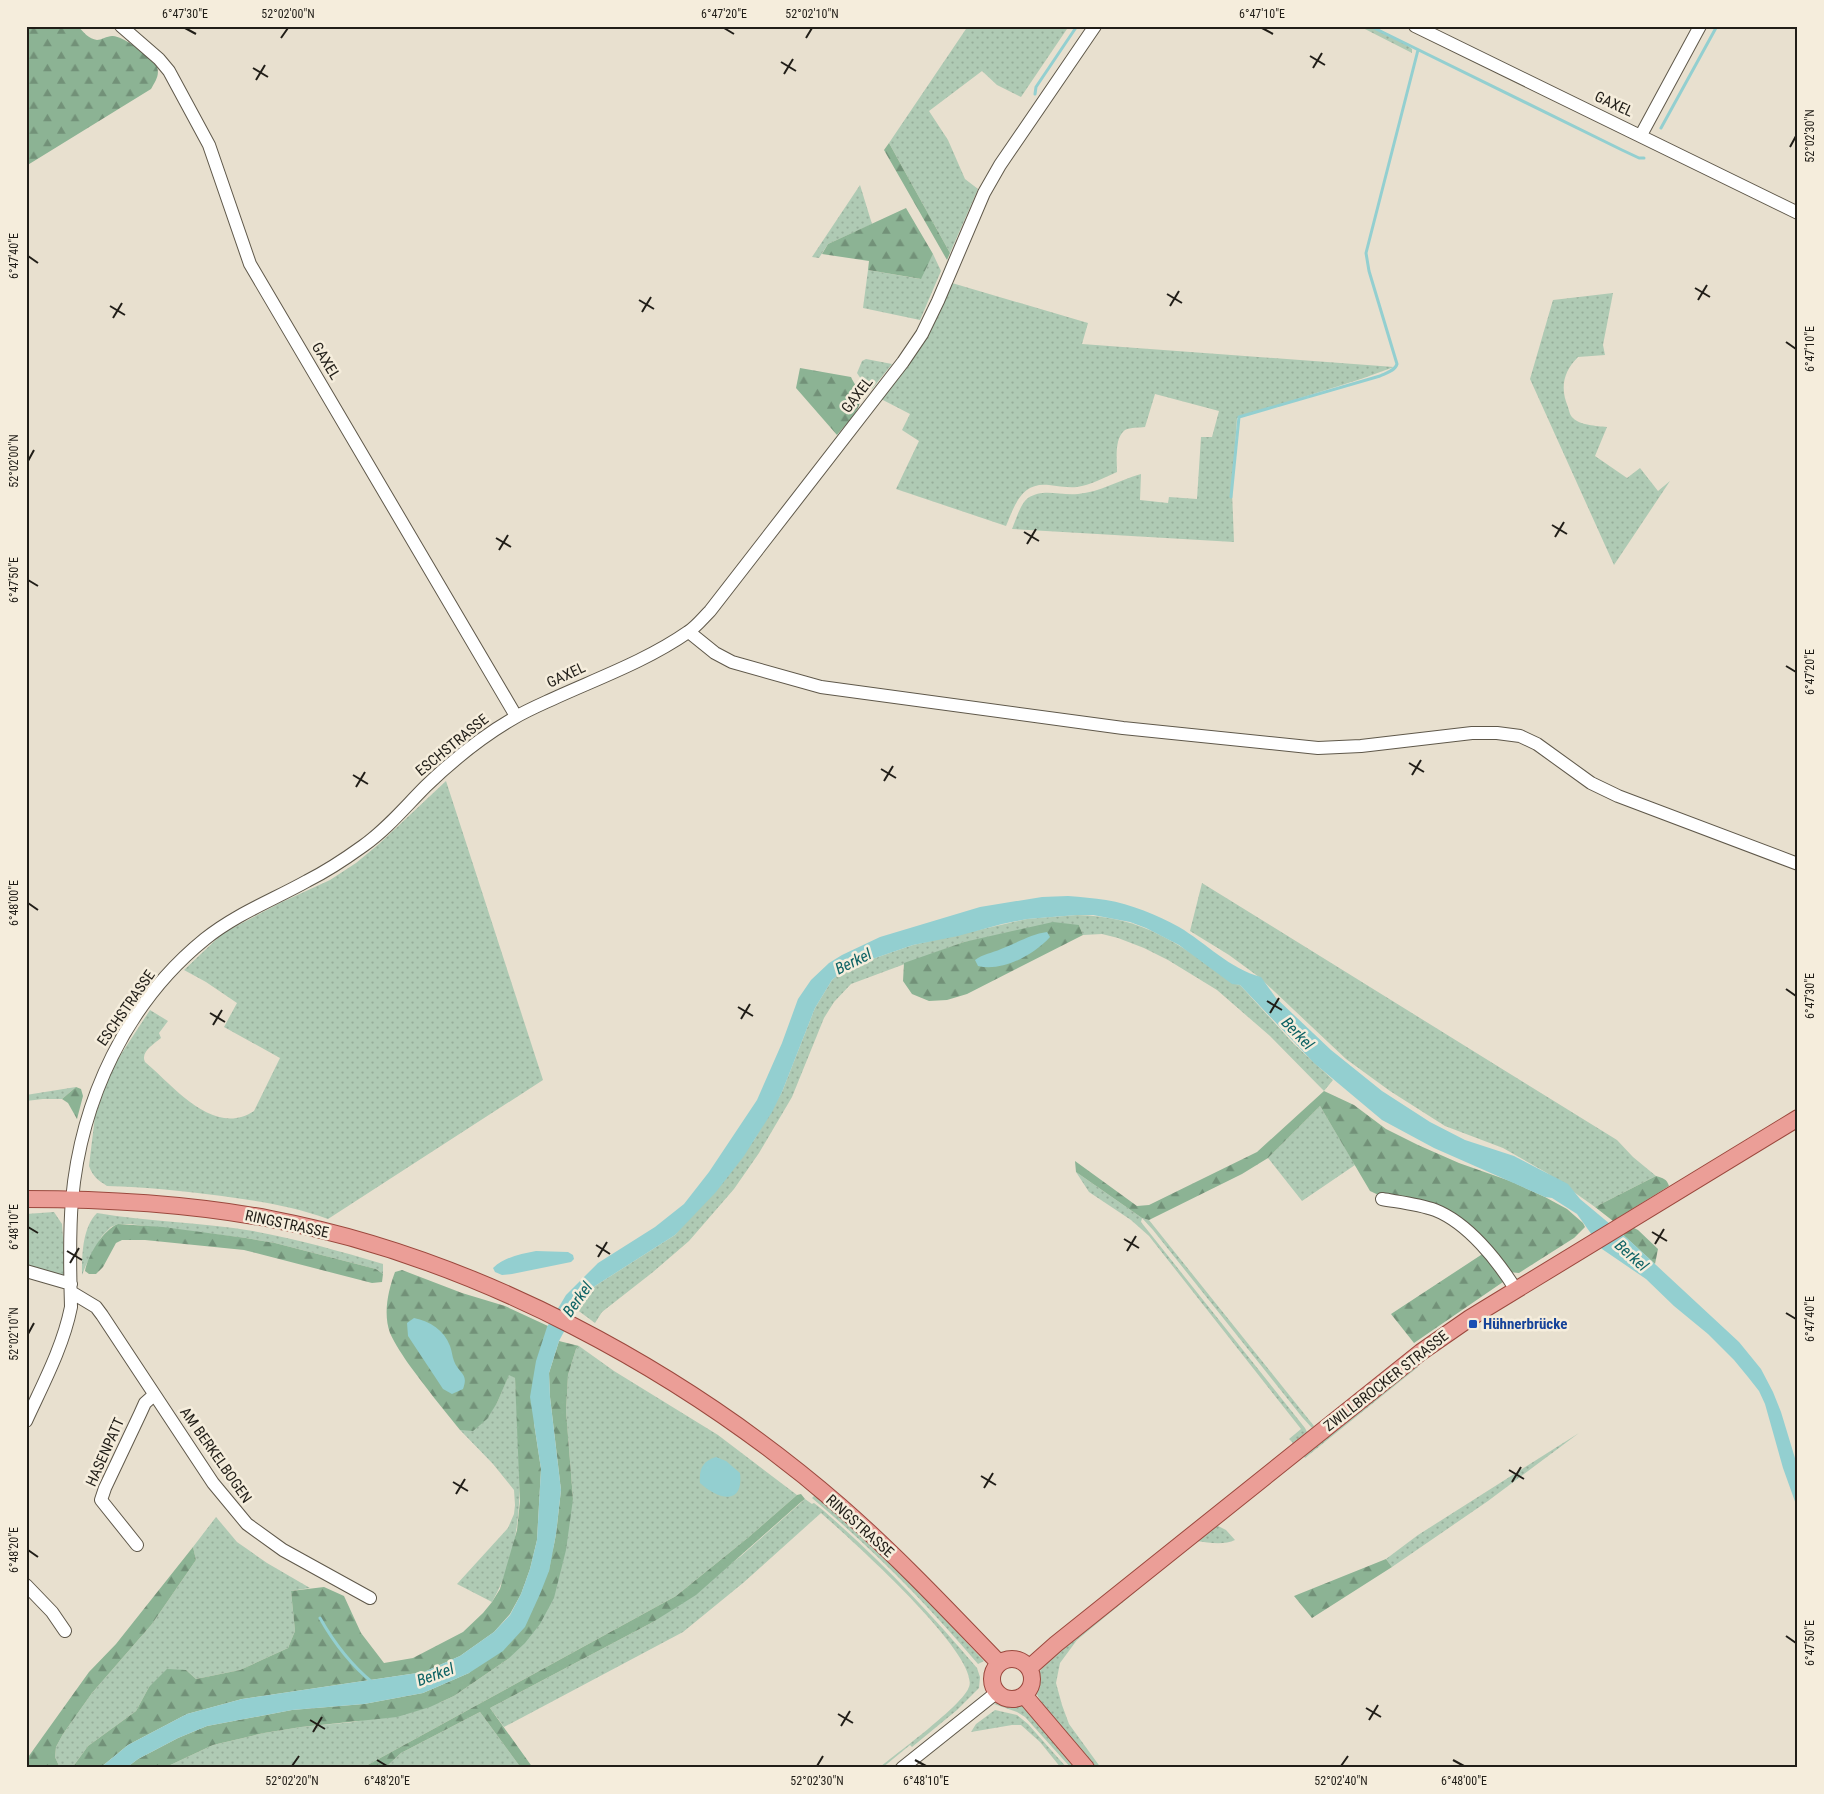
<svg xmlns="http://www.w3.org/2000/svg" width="1824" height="1794" viewBox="0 0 1824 1794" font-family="'Roboto Condensed',sans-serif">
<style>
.grass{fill:url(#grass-dots)}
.forest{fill:url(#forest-firs)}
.water{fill:#93cfd0}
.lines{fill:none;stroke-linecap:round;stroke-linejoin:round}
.stream{stroke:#93cfd0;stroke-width:3}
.minor-casing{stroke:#5f584a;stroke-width:14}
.major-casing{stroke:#9b483d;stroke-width:18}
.minor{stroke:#fff;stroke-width:12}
.major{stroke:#eb9e97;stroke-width:16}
.ticks{fill:none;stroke:#211e18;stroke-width:2}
.transit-dot{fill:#1a4fb4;stroke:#f5eddc;stroke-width:2}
.labels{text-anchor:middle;stroke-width:5;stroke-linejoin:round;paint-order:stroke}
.street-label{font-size:15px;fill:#211e18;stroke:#f5eddc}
.transit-label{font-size:15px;font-weight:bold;fill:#164399;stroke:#f5eddc;text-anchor:start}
.water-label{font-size:16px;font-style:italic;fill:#0d6264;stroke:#f5eddc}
.neatline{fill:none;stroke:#211e18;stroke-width:2}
.ticks-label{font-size:12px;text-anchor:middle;fill:#211e18}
</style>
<defs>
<pattern id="grass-dots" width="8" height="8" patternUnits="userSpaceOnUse" patternTransform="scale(1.25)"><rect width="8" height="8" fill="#afcab4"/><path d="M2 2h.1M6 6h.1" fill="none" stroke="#96ad9a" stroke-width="1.8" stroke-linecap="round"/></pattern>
<pattern id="forest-firs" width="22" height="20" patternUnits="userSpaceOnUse" patternTransform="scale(1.25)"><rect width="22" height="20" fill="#8cb394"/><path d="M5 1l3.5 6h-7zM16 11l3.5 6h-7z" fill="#729178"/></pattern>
</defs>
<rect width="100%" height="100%" fill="#e8e0cf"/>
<path class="grass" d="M968,26h101l-48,71 -24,-12 -15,-14 -53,40 19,29 17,39 13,10 -28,64 -61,-110z
M1359,26h14l30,16 9,7v4z
M860,185l12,39 -44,20 -9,14 -7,-1z
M933,254l8,17 -21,49 -57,-12 5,-38 52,9z
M952,283l136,40 -6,21 312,23 -33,12 -124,39 -5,73 2,51 -222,-13c4,-9 8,-25 16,-31 16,-10 32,-2 50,-4 22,-2 41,-14 63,-20l-1,26 28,3 1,-6 28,2 4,-62h11l7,-26 -64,-17 -10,33c-6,1 -14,0 -20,3 -11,8 -8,30 -8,42 -13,6 -27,13 -40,15 -9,1 -19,-1 -28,-2 -28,-3 -34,20 -43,41l-110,-37 23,-48 -17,-11 8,-16 -29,-15z
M1613,293l-10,52 2,10 -27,2c-15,15 -18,31 -10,50 1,3 2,9 5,11 6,7 24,8 34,9l-12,29 32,22 13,-10 18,23 12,-10 -56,84 -84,-186 23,-79z
M866,359l26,5 -20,25 -5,-1 -10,-15 5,-12z
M446,781l97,299 -215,139c-35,-13 -70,-18 -106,-23 -38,-5 -76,-9 -115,-10 -9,-6 -14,-9 -18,-20l6,-50 17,-48 38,-58 18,11 -9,12 2,5c-7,6 -21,14 -16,24 28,23 68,76 109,49l26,-53 -56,-31 13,-24 -31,-21 -22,-12 39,-37 57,-30 50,-23 26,-17 23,-19z
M1202,883l415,257 16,17 23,19 -61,31 -48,-34 -44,-25 -58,-22 -55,-35 -44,-32 -87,-82 -30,-22 -39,-24z
M1077,915c66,1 105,30 155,68l8,2 53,58 40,37 -9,11 -54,-55 -53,-46 -49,-30 -24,-12 -26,-10 -16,-4 -19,1 -4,-10 -115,17 -113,42 -17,18 -10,16 -32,79 -33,56 -25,36 -45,52 -36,31 -51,40 -7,11 -19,-14 19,-23 80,-51 79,-95 28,-48 33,-84 17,-28 12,-10 11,-5 58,-20 114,-26z
M76,1087l-14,12h-19l-17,2v-6z
M1320,1106l35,59 -53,36 -34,-43z
M1076,1172l66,46 7,2 165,206 -2,2 -10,-11 -149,-187 -11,-12 -1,4 164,206 2,4 -14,11 -4,-4 12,-10 -152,-193 -18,-16 -42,-28z
M54,1212l8,12 4,55 -40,-13v-52z
M97,1213c51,9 104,9 156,18 44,8 87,20 130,33v10l-7,-5 -101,-26 -29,-5 -117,-14h-11l-7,3 -9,9 -16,29 -4,10c0,-19 0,-47 15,-62z
M579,1346l35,25 104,64 79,60 -47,41 -74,60 -314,172h-198l49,-23 51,-12 37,-6 53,-5 87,-20 13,-6 54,-37 65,-160 -7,-88 2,-36 8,-26z
M1413,1365l5,2 -113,91 -3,-4z
M509,1374l6,4c4,75 16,156 -23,224l-35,-18 51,-56 6,-14 1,-9 -1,-15 -21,-26 -33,-34h13l24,-27z
M1579,1433l-91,68 -96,66 -6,-8 32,-24z
M815,1495l51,40 118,126 -6,3c-51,-60 -105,-115 -166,-166z
M805,1499l7,5 2,-1 10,8c57,50 104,99 153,157l3,9 -1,11 -22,22 -45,37 -2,-2 -28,23h-3c18,-15 84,-63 90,-81 12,-32 -122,-151 -148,-174l-78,70 -60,49 -179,95 -14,-19 163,-86 88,-66z
M216,1517l21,25 30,21 43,25 -19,3 4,40 -7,17 -48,22 -44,9 -10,-9 -37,17 -13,24 -48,35 -16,22h-12l-5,-11 1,-10 7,-13 29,-41 60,-69 44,-64 -3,-13z
M1218,1526l8,4 9,10c-10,5 -26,3 -38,1l-120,99 -17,23 -4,20 6,22 7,19 32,44h-8c-11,-14 -57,-66 -58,-80 -1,-13 9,-22 16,-30l160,-131z
M1004,1701l17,4 19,16 40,47h-9l-46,-51 -8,-5 -23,-8 4,-2z
M995,1710l22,5 11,9 39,44h-6l-21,-26 -19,-17h-9l-41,7 5,-8z
M480,1712l41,56h-136l16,-15z"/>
<path class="forest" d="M26,26h52c5,6 11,13 19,14 4,0 10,-4 15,-4 10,-1 40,21 45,31 3,8 -2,15 -6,22l-125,77z
M889,143l61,110 -3,7 -63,-110z
M906,208l27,46 -12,25 -53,-9 1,-9 -47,-7 6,-10z
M800,368l51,9c3,7 10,15 9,23 0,12 -16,26 -23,35l-41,-47z
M1053,922l26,3 4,10 -116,59 -20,6 -18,1 -17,-7 -9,-13 1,-18 60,-21z
M76,1087l5,2 2,7 -6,23 -9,-16 -6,-4z
M1324,1091l30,14 32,24 32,16 41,18 51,18 35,16 22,12 16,14 2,4 -11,11 -55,35 -11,-1 -47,-52 -76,-22 -15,-7 -50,-85 -52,52 -26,16 -93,46 -7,-2 -66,-46 -1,-11 62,45 12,-1 108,-53z
M1656,1176c7,2 11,3 13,10l-56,35 -18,-14z
M118,1224l45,3 83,11 29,5 101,26 7,5 -1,8 -10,1 -128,-33 -99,-10h-23l-6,3 -13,24 -7,7h-7l-4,-3c3,-16 18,-41 33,-47z
M1630,1226l8,4 20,19 -3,15 -35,-32z
M1484,1253l19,29 -89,61 -23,-29z
M402,1270l60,23 43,13 43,20 -14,97 7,46 -4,71 -7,29 -9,25 -11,20 -16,18 -34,24 -36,16 -182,27 -55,15 -59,31 -28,23h-28l16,-22 48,-35 13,-24 18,-18 19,1 10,9 44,-9 48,-22 7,-17 -4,-40 33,-4 20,9 17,37 23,30 29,-5 50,-26 20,-19 9,-11 8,-13 17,-59 3,-29 -5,-123 -6,-3 -12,28 -10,16 -14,12 -13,-1c-17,-21 -34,-42 -50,-64 -7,-10 -15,-22 -20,-33 -7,-19 -2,-42 5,-61z
M559,1341l20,5 -3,3 -8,26 -2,36 7,88 -7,51 -12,48 -14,26 -15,19 -17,16 -54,37 -24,11 -33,10 -96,10 -37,6 -51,12 -49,23h-38l12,-9 40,-21 29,-12 85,-16 72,-6 59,-11 46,-20 80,-102 7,-37 5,-44 -11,-93 -1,-24z
M801,1494l4,5 -4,3 -105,93 -43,27 -163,86 43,60h-12l-41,-56 -79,41 -16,15h-23l314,-172 74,-60 47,-41z
M193,1547l3,13 -44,64 -60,69 -29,41 -7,13 -1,10 5,11h-34v-8l63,-88 27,-28z
M1386,1559l6,8 -80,51 -18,-22z"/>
<path class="water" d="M1068,896c13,1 26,2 38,4 25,4 51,15 73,27 27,16 51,42 82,50l15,21 55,52 51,41 48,31 35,18 49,16 54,28 12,15 48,40 111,103 22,27 12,23 8,20 17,56v42l-15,-42 -18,-64 -6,-13 -11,-14 -14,-17 -26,-26 -34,-28 -28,-27 -44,-30 -25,-35 -25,-16 -7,-1 -111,-49 -52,-28 -68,-57 -74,-78 -8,-1 -53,-39 -33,-17 -16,-6 -37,-7h-16l-50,4 -25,5 -44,12 -45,9 -58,20 -11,5 -12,10 -17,28 -33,84 -10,20 -28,44 -28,36 -41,43 -80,51 -19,23 -17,32 -10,32 1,24 11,93 -5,44 -7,37 -9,23 -15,33 -22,24 -34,22 -46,20 -59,11 -72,6 -85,16 -29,12 -40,21 -12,9h-26l28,-23 59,-31 55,-15 182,-27 36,-16 34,-24 16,-17 11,-21 9,-25 7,-29 4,-71 -11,-72 6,-36 11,-34 19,-32 32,-32 57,-36 29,-23 25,-32 48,-72 25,-57 16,-44 13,-19 18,-17 13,-8 38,-18 100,-30 62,-10z
M1047,932l3,5c-16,18 -48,35 -72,29l-3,-6c8,-6 17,-7 26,-11 16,-6 30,-15 46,-17z
M536,1251l32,1 5,3 1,4 -3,3 -59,12 -10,1 -7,-3 -2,-4c12,-11 27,-14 43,-17z
M414,1318c16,3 30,12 36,28 2,5 2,10 4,15 5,13 15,12 9,28l-11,5 -9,-5 -35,-53 -1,-13z
M716,1457l10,4 14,12c4,34 -23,26 -40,10 -1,-13 2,-22 16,-26z"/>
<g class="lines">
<path class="stream" d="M1370,26l252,124 17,8h5
M1035,94l1,-7 41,-61
M1661,128l56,-102
M1231,497l8,-80 141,-41c6,-3 15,-5 17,-12l-28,-93 -3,-18 52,-203
M320,1618c14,25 31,47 53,65"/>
<defs>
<path id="minor" d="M121,26l38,33 10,12 40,74 41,119 266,452
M1415,26l383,187
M1641,135l59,-109
M689,632l26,21 17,9 89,25 302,41 195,20 43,-2 111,-13h25l23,3 17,8 54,39 27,13 180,68
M1382,1199c17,3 37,5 53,11 33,13 63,51 81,80
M26,1271l45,13
M71,1292l25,15 6,8 111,168 34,41 36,26 87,48
M26,1421c17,-37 37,-74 45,-114 -1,-34 -2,-73 1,-107 9,-100 54,-197 133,-261 31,-25 68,-39 102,-58 20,-10 38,-22 56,-35 24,-17 42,-39 63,-60 27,-26 55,-49 88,-68 10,-6 21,-11 32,-16 47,-22 99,-40 142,-70 8,-5 15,-14 22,-21l193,-249 19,-28 16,-33 46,-108 16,-28 95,-139
M137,1545l-36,-45 4,-12 35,-74 5,-11 9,-8
M26,1585l26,27 13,19
M902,1768l94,-75"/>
<path id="major" d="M26,1199c82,0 165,5 245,20 205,39 412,151 569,287 56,49 107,103 159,157
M992 1679a20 20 0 1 1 40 0a20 20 0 1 1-40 0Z
M1029,1668l27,-24 365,-292 49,-34 328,-200
M1024,1695l62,73"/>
</defs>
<use href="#minor" class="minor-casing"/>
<use href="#major" class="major-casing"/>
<use href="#minor" class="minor"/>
<use href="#major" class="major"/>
</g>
<path class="ticks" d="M185,28l11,6M724,28l10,6M1262,28l11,6M281,38l7,-10M806,38l6,-10M1310,56l15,9M781,62l15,9M253,68l15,9M1313,68l9,-15M784,74l9,-15M256,80l9,-15M1790,147l6,-11M28,256l10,7M1695,288l15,9M1167,294l15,9M639,300l15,9M1698,300l9,-15M110,306l15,9M1170,306l9,-15M642,312l9,-15M113,318l9,-15M1786,342l10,7M28,461l6,-11M1552,525l15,9M1024,532l15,9M1555,537l9,-15M496,538l15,9M1027,544l9,-15M499,550l9,-15M28,580l10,6M1786,666l10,6M1409,763l15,9M881,769l15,9M353,775l15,9M1412,775l9,-15M884,781l9,-15M356,787l9,-15M28,903l10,7M1786,989l10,7M1267,1001l15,9M738,1007l15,9M210,1013l15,9M1270,1013l9,-15M741,1019l9,-15M213,1025l9,-15M28,1227l10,6M1652,1232l15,9M1124,1239l15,9M1655,1244l9,-15M596,1245l14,9M67,1251l15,9M1127,1251l9,-15M598,1257l9,-15M70,1263l9,-15M1786,1313l10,6M28,1334l6,-11M1509,1470l15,9M981,1476l15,9M453,1482l15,9M1512,1482l9,-15M984,1488l9,-15M456,1494l9,-15M28,1550l10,7M1786,1636l10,7M1366,1708l15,9M838,1714l15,9M310,1720l15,9M1369,1720l9,-15M841,1726l9,-15M313,1732l9,-15M377,1760l10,6M915,1760l11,6M1453,1760l11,6M292,1766l7,-10M817,1766l6,-10M1341,1766l7,-10"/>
<rect class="transit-dot" x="1468" y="1319" width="10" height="10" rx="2.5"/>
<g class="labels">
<g class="street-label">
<text transform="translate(1614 104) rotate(25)" y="5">GAXEL</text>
<text transform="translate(326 361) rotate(59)" y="5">GAXEL</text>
<text transform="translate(857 395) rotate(-52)" y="5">GAXEL</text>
<text transform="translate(566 675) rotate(-25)" y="5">GAXEL</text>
<text transform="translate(452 745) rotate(-39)" y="5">ESCHSTRASSE</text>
<text transform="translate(126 1008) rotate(-55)" y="5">ESCHSTRASSE</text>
<text transform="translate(287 1224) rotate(12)" y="5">RINGSTRASSE</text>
<text transform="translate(1386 1381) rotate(-38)" y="5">ZWILLBROCKER STRASSE</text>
<text transform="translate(105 1452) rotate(-66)" y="5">HASENPATT</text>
<text transform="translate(216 1455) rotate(55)" y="5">AM BERKELBOGEN</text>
<text transform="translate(860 1526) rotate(42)" y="5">RINGSTRASSE</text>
</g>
<g class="transit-label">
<text x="1483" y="1329">Hühnerbrücke</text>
</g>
<g class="water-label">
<text transform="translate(853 961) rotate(-26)" y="6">Berkel</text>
<text transform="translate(1298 1033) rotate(46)" y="6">Berkel</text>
<text transform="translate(1632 1255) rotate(42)" y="6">Berkel</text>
<text transform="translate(577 1299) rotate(-54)" y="6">Berkel</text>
<text transform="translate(435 1674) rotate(-20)" y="6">Berkel</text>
</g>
</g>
<rect width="1824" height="1794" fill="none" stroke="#f5eddc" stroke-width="55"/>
<rect x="28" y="28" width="1768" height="1738" class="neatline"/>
<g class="ticks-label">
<text x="185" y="18">6°47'30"E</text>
<text x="288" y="18">52°02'00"N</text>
<text x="724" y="18">6°47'20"E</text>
<text x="812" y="18">52°02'10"N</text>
<text x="1262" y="18">6°47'10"E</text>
<text transform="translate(1810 136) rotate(-90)" y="4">52°02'30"N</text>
<text transform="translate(14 256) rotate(-90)" y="4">6°47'40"E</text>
<text transform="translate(1810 349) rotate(-90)" y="4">6°47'10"E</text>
<text transform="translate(14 461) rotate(-90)" y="4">52°02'00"N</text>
<text transform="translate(14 580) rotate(-90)" y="4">6°47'50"E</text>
<text transform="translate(1810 672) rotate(-90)" y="4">6°47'20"E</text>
<text transform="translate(14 903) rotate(-90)" y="4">6°48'00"E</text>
<text transform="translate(1810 996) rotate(-90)" y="4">6°47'30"E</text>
<text transform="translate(14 1227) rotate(-90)" y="4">6°48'10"E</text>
<text transform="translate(1810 1319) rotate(-90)" y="4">6°47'40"E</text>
<text transform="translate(14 1334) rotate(-90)" y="4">52°02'10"N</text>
<text transform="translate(14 1550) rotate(-90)" y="4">6°48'20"E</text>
<text transform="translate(1810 1643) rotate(-90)" y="4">6°47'50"E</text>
<text x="292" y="1785">52°02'20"N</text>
<text x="387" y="1785">6°48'20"E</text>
<text x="817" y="1785">52°02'30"N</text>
<text x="926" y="1785">6°48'10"E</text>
<text x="1341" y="1785">52°02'40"N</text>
<text x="1464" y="1785">6°48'00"E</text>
</g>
</svg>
